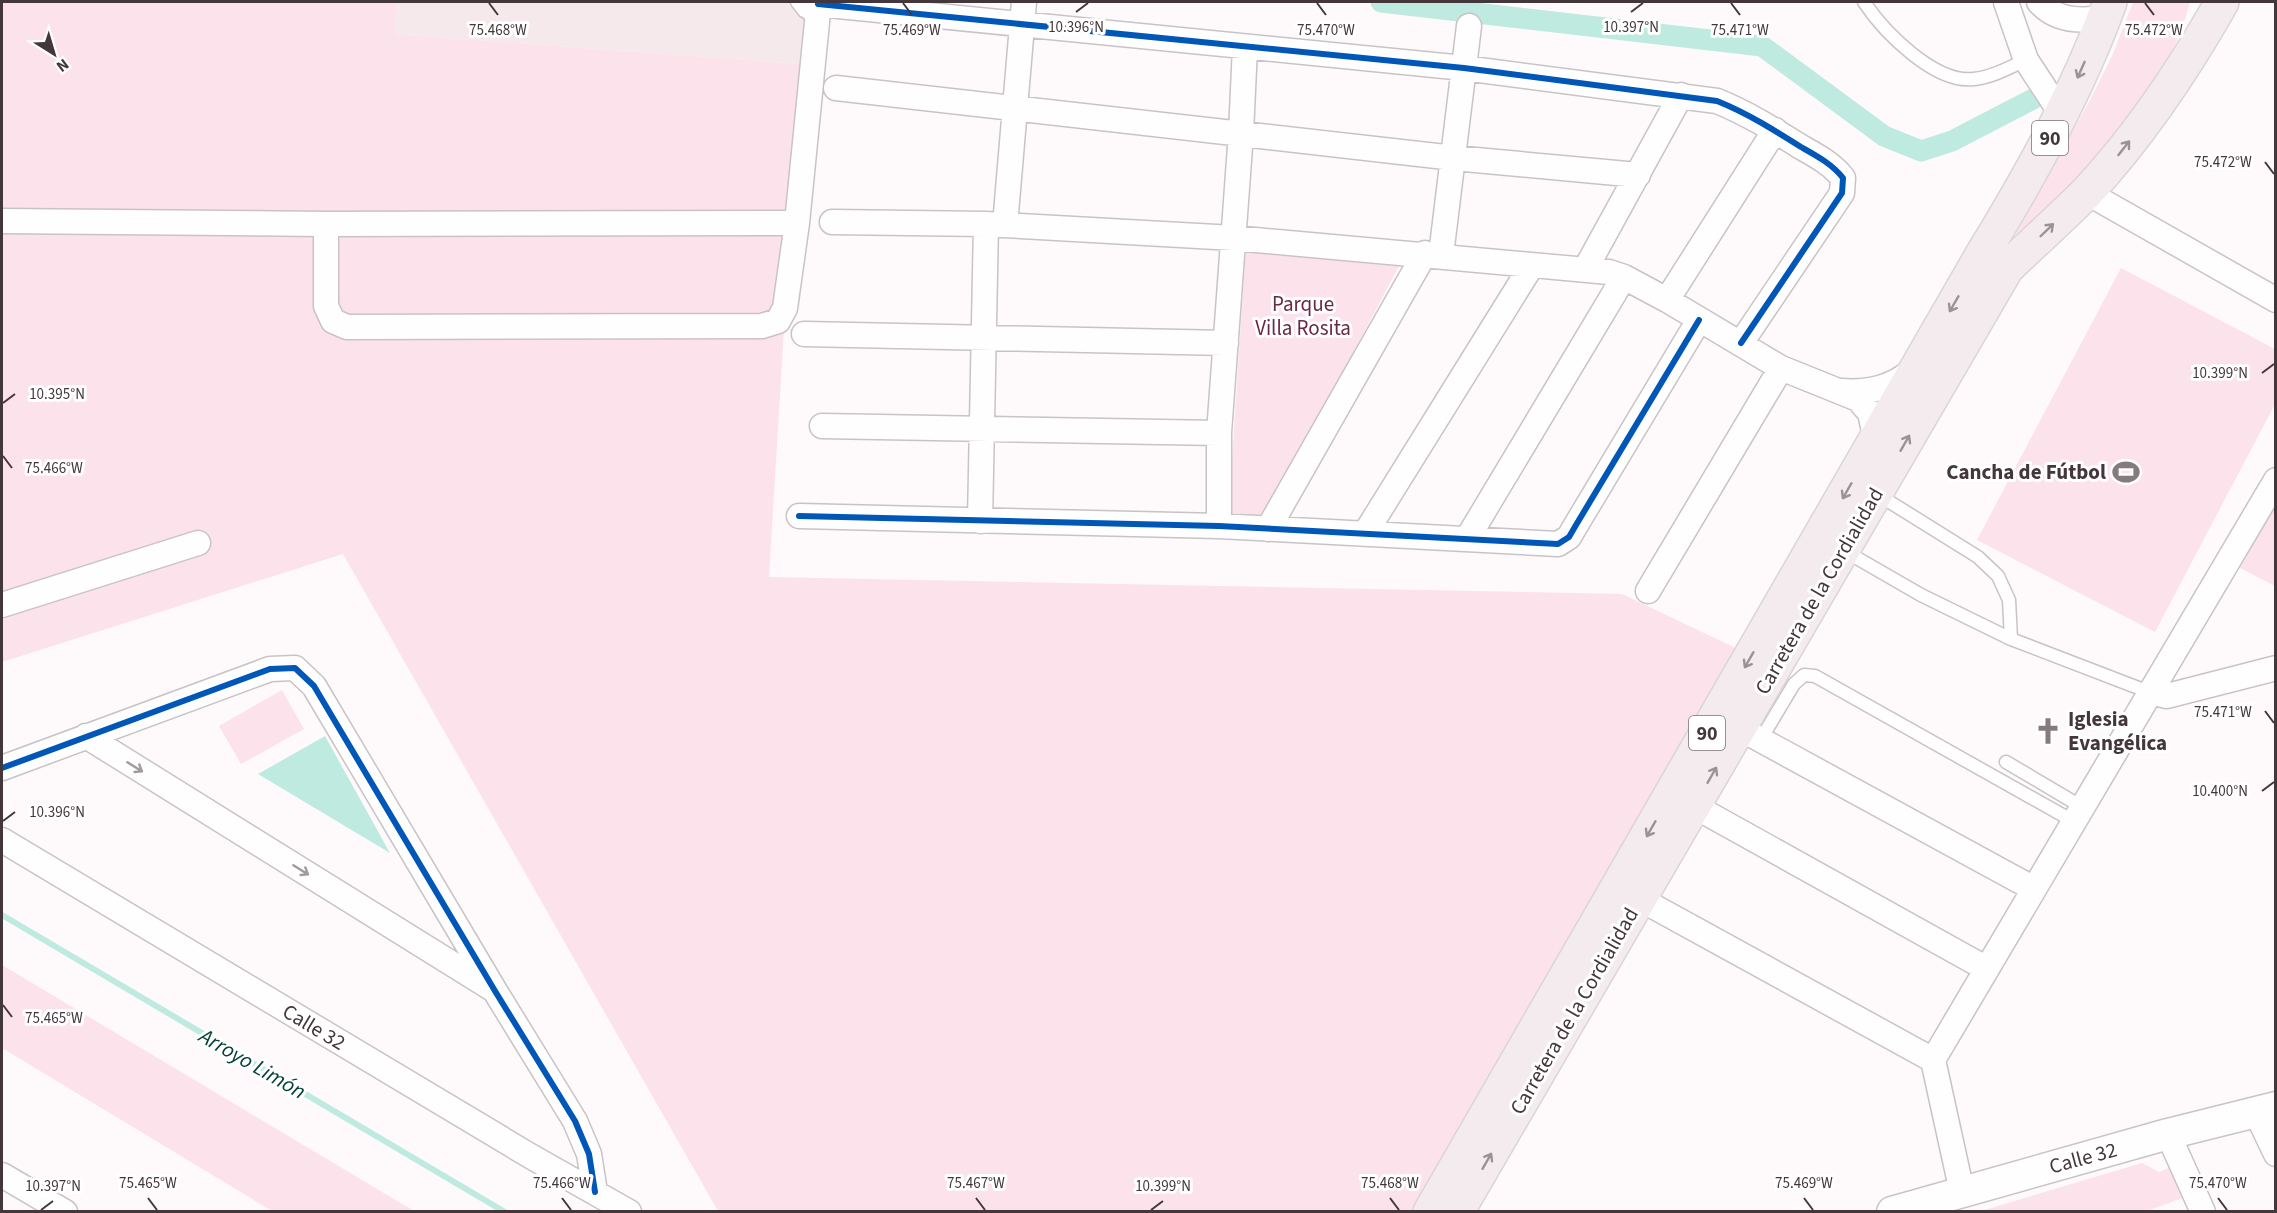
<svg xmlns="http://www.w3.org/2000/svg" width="2277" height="1213" viewBox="0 0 2277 1213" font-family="'Source Sans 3',sans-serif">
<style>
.built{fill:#f5e9ec}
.green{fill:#fce2ea}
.water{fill:#beeadf}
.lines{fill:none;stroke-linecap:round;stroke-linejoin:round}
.stream{stroke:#beeadf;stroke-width:6}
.canal{stroke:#beeadf;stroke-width:21}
.service-casing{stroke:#cac3c5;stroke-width:15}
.minor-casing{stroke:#cac3c5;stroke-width:27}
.tertiary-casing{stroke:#cac3c5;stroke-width:33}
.trunk-casing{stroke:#dad5d6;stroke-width:36}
.service{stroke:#fffefe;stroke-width:12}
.minor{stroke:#fffefe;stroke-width:24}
.tertiary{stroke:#fffefe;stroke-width:30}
.trunk{stroke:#f4ebee;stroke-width:33}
.cycleway-casing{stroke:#fff;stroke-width:10}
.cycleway{stroke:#0057b8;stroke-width:6}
.oneway{stroke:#9c9194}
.oneway2{stroke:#a29a9c}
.ticks{fill:none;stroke:#44373b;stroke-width:2}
.labels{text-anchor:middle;stroke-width:6;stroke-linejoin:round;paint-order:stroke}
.shield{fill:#fff;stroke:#7c7376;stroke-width:1.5}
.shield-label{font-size:20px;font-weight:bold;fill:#44373b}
.park-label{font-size:21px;fill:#6a2842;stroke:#fff}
.poi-label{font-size:21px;font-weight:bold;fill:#44373b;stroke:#fff;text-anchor:end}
.street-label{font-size:21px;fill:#44373b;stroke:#fff}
.water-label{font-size:22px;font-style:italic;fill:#054138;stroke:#fff}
.ticks-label{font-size:15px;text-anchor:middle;fill:#44373b;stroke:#fff;stroke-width:6;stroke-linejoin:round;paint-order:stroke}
</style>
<rect width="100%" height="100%" fill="#fef9fb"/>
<path class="built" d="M398,2h409l-7,62 -406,-30z"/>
<path class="green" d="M2,2h396l-4,32 406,30 -31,513 853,17 120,57 -320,561 -704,-1 -375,-657 -341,108z
M2133,2h57c-26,102 -113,177 -184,250l83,-150 23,-46z
M1246,248l154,16 -136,257 -36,-2z
M2121,268l154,81v55l-120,228 -178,-92z
M2275,504v82l-35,-18z
M282,690l22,39 -63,35 -22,-38z
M2,965l412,246h-142l-270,-163z
M2142,1163l17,9 12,-5 14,30 -38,14 -169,1z"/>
<path class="water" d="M325,736l65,117 -132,-79z"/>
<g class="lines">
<path class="stream" d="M2,915l503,297"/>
<path class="canal" d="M1381,2l381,44 122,90 37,15 31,-10 81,-42"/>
<defs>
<path id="service" d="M797,2l7,9 13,8
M1864,2c20,30 71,82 110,77 19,-2 36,-12 52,-19
M1877,494l101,63 20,19 11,24 2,39
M1843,550l78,45 90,44 138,53
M1761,739l33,-55 10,-9 11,1 258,145
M2006,762l76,45"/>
<path id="minor" d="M2006,2l20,58 36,55
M2039,2c17,19 42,20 66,15
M818,4l646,64 253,33c30,12 57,29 84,46 16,9 31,17 42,31l-1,15 -101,150
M836,88l618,70 184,17
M2086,192l190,108
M2,221l324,3 471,-1
M832,222l154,2 248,14 375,34 15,5 43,23 114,68 77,31 12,14 4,18 -2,16
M326,224v82l7,15 14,6 415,-1 16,-5 7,-13 12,-85 22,-221
M1005,225l19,-223
M1441,255l28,-229
M1586,268l95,-173
M1667,300l108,-170
M804,334l422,9
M1841,391c28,2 51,-3 73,-22
M822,426l397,7
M799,516l420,10 339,18 11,-7 7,-12 123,-205
M980,521l6,-297
M1219,526v-93l22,-300 4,-86
M1268,529l157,-276
M1366,532l166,-267
M1467,539l157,-262
M1648,591l133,-223
M2,605l196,-62
M2149,692l18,4 109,-28
M1739,728l295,161
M86,736l405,252
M2,768l268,-99 25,-1 19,18 181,305 80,130 14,33 6,38
M1694,806l293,163
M2,840l530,317 97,55
M1640,899l293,161
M2256,1112l20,42
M2168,1134l35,78
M2,1175l63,37
M1962,1192l-29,-132 343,-580"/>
<path id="tertiary" d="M1892,1212l276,-78 108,-27"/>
<path id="trunk" d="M1430,1212l553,-959c49,-80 95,-163 127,-251
M1457,1212l550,-944c27,-26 54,-50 80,-76 53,-57 97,-123 135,-190"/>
</defs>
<use href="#service" class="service-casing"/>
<use href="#minor" class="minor-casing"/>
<use href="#tertiary" class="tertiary-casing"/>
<use href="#trunk" class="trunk-casing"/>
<use href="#service" class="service"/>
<use href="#minor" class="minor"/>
<use href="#tertiary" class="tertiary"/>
<use href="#trunk" class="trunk"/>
<defs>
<path id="cycleway" d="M819,2l-1,2 646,64 253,33c30,12 57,29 84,46 16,9 31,17 42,31l-1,15 -101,150
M799,516l420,10 339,18 11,-7 7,-12 123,-205
M2,768l268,-99 25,-1 19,18 181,305 80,130 14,33 6,38"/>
</defs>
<use href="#cycleway" class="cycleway-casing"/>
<use href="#cycleway" class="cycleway"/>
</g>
<defs><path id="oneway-shaft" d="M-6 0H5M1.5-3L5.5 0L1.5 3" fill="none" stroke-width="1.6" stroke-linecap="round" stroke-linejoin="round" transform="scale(1.5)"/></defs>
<g class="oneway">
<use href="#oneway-shaft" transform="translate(2081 70) rotate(114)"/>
<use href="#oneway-shaft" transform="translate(2124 148) rotate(-52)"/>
<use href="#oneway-shaft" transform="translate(2047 230) rotate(-44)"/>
<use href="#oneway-shaft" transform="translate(1954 304) rotate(120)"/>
<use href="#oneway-shaft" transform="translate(1905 443) rotate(-60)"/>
<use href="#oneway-shaft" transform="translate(1847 491) rotate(120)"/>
<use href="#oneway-shaft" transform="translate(1749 660) rotate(120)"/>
<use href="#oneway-shaft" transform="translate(1712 775) rotate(-60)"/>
<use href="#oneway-shaft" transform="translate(1651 829) rotate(120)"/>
<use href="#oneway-shaft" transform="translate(1487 1161) rotate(-60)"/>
</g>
<g class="oneway2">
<use href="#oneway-shaft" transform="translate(135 767) rotate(32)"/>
<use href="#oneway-shaft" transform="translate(301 870) rotate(32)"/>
</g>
<path class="ticks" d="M489,3l9,12M903,3l9,12M1317,3l9,12M1731,3l9,12M2145,3l9,12M1076,12l12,-9M1631,12l12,-9M2265,162l9,12M2262,373l12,-9M3,403l12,-9M3,456l9,12M2265,711l9,12M2262,791l12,-9M3,821l12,-9M3,1005l9,12M148,1198l9,12M562,1198l9,12M976,1198l9,12M1390,1198l9,12M1804,1198l9,12M2218,1198l9,12M41,1210l12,-9M1151,1210l12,-9"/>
<defs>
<symbol id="stadium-bare" viewBox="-9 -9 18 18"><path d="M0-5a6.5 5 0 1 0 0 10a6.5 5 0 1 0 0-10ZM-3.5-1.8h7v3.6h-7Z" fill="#857b7e" stroke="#fff" stroke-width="2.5" paint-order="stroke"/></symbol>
<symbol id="church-bare" viewBox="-9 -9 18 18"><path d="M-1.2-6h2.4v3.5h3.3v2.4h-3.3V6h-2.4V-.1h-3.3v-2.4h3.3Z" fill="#857b7e" stroke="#fff" stroke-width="2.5" paint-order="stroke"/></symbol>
</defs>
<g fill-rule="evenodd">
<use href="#stadium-bare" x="2107" y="453" width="38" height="38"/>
<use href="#church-bare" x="2029" y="712" width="38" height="38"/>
</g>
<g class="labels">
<g class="shield">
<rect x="2032" y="121" width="36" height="34" rx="4.5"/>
<rect x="1689" y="716" width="36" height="34" rx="4.5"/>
</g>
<g class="shield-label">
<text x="2050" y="145">90</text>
<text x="1707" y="740">90</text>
</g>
<g class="park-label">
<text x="1303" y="311">Parque<tspan x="1303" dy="24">Villa Rosita</tspan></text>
</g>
<g class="poi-label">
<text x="2106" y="479">Cancha de Fútbol</text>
<text x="2068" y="726" text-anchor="start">Iglesia<tspan x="2068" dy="24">Evangélica</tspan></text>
</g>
<g class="street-label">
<text transform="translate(1819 591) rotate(-60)" y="7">Carretera de la Cordialidad</text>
<text transform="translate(1574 1011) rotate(-60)" y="7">Carretera de la Cordialidad</text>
<text transform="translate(314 1027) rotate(31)" y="7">Calle 32</text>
<text transform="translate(2083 1158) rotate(-15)" y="7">Calle 32</text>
</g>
<g class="water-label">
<text transform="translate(253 1063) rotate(30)" y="8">Arroyo Limón</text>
</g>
</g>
<g class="ticks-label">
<text x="1076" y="32">10.396°N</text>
<text x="1631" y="32">10.397°N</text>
<text x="498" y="35">75.468°W</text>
<text x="912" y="35">75.469°W</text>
<text x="1326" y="35">75.470°W</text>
<text x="2154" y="35">75.472°W</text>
<text x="1740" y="35">75.471°W</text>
<text x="2223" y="167">75.472°W</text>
<text x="2220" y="378">10.399°N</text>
<text x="57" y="399">10.395°N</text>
<text x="54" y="473">75.466°W</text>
<text x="2223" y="717">75.471°W</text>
<text x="2220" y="796">10.400°N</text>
<text x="57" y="817">10.396°N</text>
<text x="54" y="1023">75.465°W</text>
<text x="148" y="1188">75.465°W</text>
<text x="562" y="1188">75.466°W</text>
<text x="976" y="1188">75.467°W</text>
<text x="1390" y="1188">75.468°W</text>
<text x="1804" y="1188">75.469°W</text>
<text x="2218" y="1188">75.470°W</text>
<text x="53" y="1191">10.397°N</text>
<text x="1163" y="1191">10.399°N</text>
</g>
<rect width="2277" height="1213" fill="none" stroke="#44373b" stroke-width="6"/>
<g transform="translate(54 54) rotate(143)" stroke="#ffffff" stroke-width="4.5" paint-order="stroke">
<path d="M0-4.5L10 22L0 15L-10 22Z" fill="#44373b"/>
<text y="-9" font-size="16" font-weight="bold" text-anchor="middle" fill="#44373b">N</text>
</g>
</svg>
